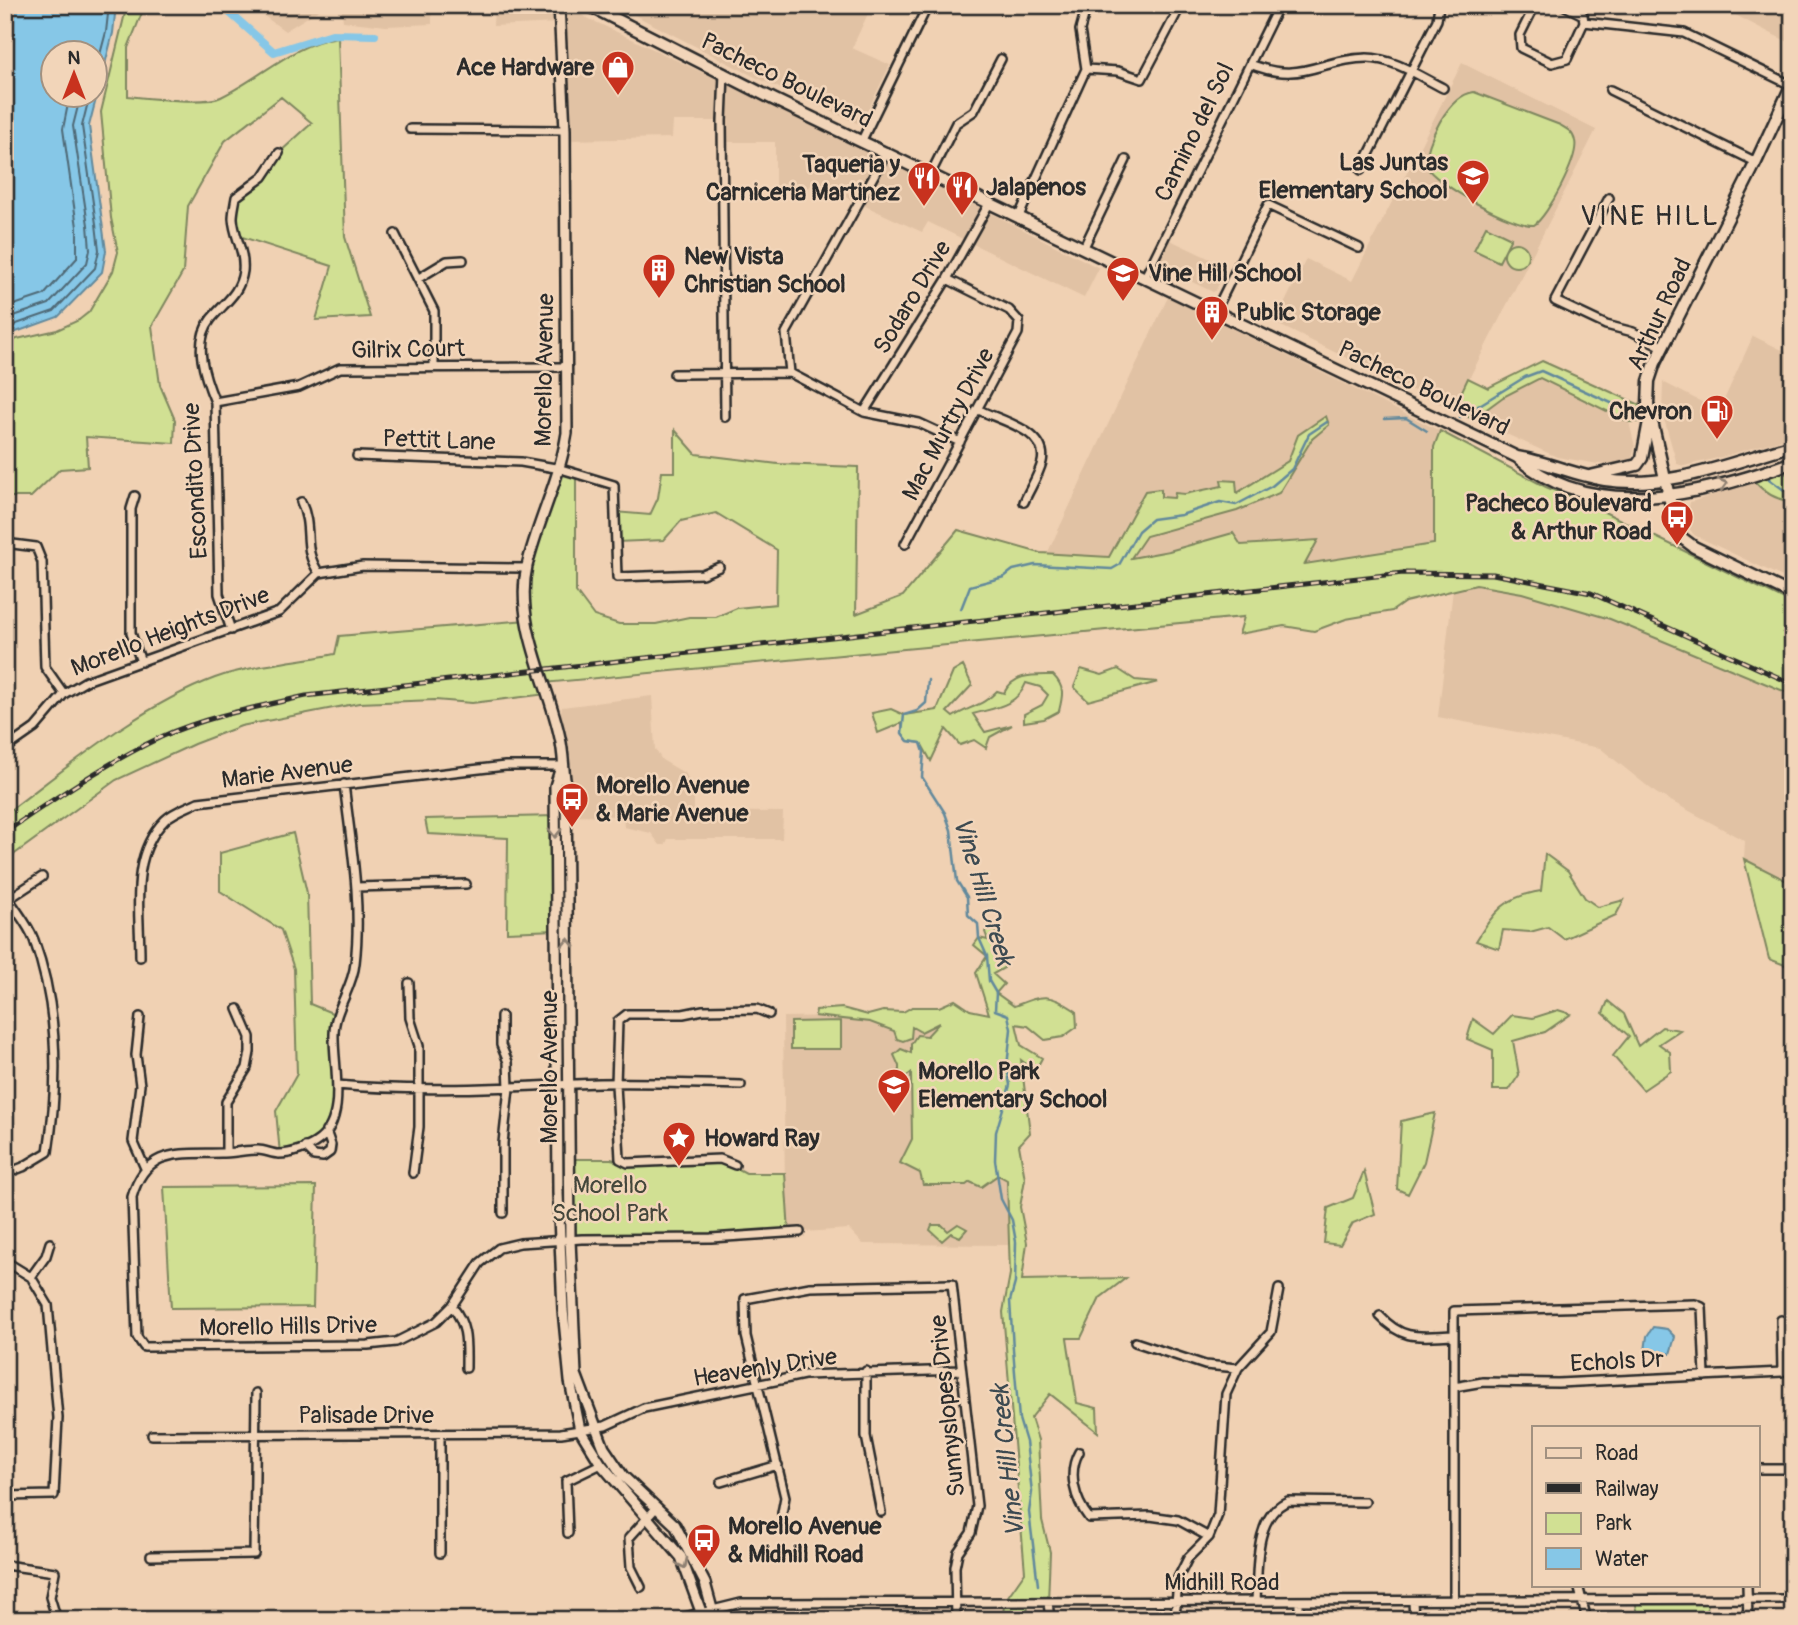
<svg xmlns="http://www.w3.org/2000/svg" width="1798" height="1625" viewBox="0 0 1798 1625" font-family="Pangolin,sans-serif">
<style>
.built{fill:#e1c2a4}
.green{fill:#d1e093;stroke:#7e865f;stroke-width:2}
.water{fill:#86c7e7;stroke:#62899c;stroke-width:2;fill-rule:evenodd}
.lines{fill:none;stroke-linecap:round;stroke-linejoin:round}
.shore{stroke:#4f6976;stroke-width:2}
.stream{stroke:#62899c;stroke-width:2.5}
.canal{stroke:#86c7e7;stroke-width:8}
.minor-casing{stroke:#2b2b2b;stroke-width:12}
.tertiary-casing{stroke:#2b2b2b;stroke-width:14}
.secondary-casing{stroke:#2b2b2b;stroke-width:15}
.minor{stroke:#f2d5b9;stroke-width:7}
.tertiary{stroke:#f2d5b9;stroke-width:9}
.secondary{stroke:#f2d5b9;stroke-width:10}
.rail-casing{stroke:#2b2b2b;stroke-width:5}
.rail{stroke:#f2d5b9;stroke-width:2.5;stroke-dasharray:8;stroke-linecap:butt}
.oneway{stroke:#8e8072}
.labels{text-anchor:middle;stroke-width:5;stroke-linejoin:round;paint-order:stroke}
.poi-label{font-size:24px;font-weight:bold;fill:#2b2b2b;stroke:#f2d5b9;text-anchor:start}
.street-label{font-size:24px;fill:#2b2b2b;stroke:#f2d5b9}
.park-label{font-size:24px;fill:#44463b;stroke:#f2d5b9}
.water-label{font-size:26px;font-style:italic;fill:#3d4a51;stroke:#f2d5b9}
.quarter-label{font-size:28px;letter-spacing:2px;fill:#2b2b2b;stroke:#f2d5b9}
</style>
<rect width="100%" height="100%" fill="#f0d1b3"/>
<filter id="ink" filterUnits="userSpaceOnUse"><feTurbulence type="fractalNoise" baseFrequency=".0143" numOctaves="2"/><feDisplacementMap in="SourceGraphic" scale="14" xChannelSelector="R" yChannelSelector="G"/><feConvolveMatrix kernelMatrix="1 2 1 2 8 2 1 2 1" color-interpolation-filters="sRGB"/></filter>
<g filter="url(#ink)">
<path class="built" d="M261,5h66l-42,26 -28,-20z
M341,5h91v19l-46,2 -43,-5z
M494,5h66l314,149 225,114 -15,30 -156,-76 -6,10 -109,-50 -10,14 -28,-9v-45h-53l-1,-21h-48l-1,17 -107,2 -7,-117 -65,3z
M615,5h257l-20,43 38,17 -27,55 -6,3 -102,-46z
M1716,5h77v39l-17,-8z
M1462,63l134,67 -143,280 -178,-87 31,-64 46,22z
M1164,237l63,30 -11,23 -3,2 -52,-25v-23z
M1168,297l272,134 -6,16v97l-130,20 13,-24 -148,11 -38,7 14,-22 92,-25 42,-18 33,-54 17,-14 -31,10 -10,26 -52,32v-12l-4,-1h-10v6l-37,8 -10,-1 -1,5 -13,-1v-7l-30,30 -3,-1 -19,38 -62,-3z
M1753,336l40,19 -1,81 -70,21 -38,9 -7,-2 -15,-52 1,-30 56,29z
M1540,378l89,44 6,25 -3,11 -9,5 -25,1 -41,-7 -84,-38 30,-22z
M1755,482l7,8 21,11h10v81l-99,-47 -8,-11 4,-22z
M1476,585l46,8 88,26 183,76v189l-49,-25 1,-18 -89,-48 -56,-45 -162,-31 15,-128z
M652,696l3,53 7,11 24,14 8,20v17l89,1 -1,27h-114l-3,6h-5l-9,-12 -27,-6 -1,-11 -56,-1 -10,-89 5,-19z
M949,1014h53l7,231 -146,-1 -14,-15 -60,4 -4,-40 -2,-176z"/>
<path class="green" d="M127,5h18l-17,43v48c20,2 77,9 93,1 40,-19 71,-53 117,-60l7,200 25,80 -54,3 16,-54 -93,-30 -6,-17 3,-22 27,-20 16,-24 33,-30 -31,-26 -56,44 -37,65 -5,66 -31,54 8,59 15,35 -1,23 -88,-6 2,30 -28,2 -29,28h-26v-151l12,-7 40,-9 22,-10 10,-8 24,-41 5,-19 -7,-34 -10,-106z
M1474,92l86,33c7,4 13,7 15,16 4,16 -27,75 -41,84 -20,2 -99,-41 -108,-59 -1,-24 23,-71 48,-74z
M1486,226l25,12 -12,24 -25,-12z
M1504 255a12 12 0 1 1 24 0a12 12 0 1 1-24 0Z
M1542,361l98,44 -1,17h-10l-89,-44 -37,19 -30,22 -20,-9 15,-32 20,10z
M1326,416l3,9 -17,14 -33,54 -42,18 -91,25 -15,22 38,-7 64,-18 8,12 77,-5 -13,24 129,-20v-97l6,-16 106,56 44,18 203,99v91l-183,-76 -88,-26 -46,-8 -71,17 -13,9 -46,8 -32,12 -30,-5 -45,8 5,-17 -701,66 4,11 -75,9 -37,-3 -76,3 -118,23 -47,18 -78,36 -111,81v-47c64,-48 135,-108 210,-136 31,-12 86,-17 120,-24l4,-18 188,-16 -1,-52 35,-99 15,4v119l18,24 25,8h37l33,-7h27l21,-9 39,-4 1,-54 -61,-37 -35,8 -17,19 -48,2 -1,-30 35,3 8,-17 4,-26h13v-42l21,24 82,10 80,3 -2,147 47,-18 55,-66 82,23 69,4 36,-66 16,-2v8l13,1 1,-5 10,1 37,-8 -1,-6 15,1 1,12 51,-32 10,-26z
M1781,472l12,4v25c-15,0 -28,-8 -38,-19z
M963,666l9,19 -25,27 6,5c16,-10 31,-12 44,-26l7,2c10,-20 29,-18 49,-18 12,12 10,20 6,36l-15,8 -20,3v-8l18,-9 6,-10 -8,-8 -14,-4c-9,23 -32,25 -53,31l12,18 27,-7 -22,12 -4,11 -12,-8 -14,5 -14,-16 -15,32 -10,-18 -13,-2 -6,-8v-10l-24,10 -6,-20 19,-4 13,6 33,-5 16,-38z
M1081,669l21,6 16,-6 17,11 23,2 -70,19 -14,-14z
M555,816l1,114 -49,2 1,-94 -80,-4 -3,-15z
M293,833l14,60 3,111 27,11c0,32 8,100 -16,123 -9,9 -30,12 -41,16l-4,-43 21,-37 -3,-105 -13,-39 -61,-39v-38z
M1545,854l23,17 17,27 13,9 26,-7 -8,15 -52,24 -16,-12 -18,5 -27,-2 -4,19 -23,-8c19,-30 28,-44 65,-50z
M1744,859l49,25v84l-24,-9z
M992,923l12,33v12l-11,6 11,10 -8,9 18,13c31,-12 34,-13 62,5l1,16 -14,10 -18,3 -17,-14 -12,-2 5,21 21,13 -7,13 -14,-11 9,73 -11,12 6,34 -5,28 7,36 -5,37 104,-2 -26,20 -19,40h-14l10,65 20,5 1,24 -48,-38 -19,24 7,22 4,80 8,32 -2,50h-20l-1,18h-24l1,-18 21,-30 -22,-260 7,-38 -3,-94 -9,-5 -17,12 -11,-5 -4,3h-43l-3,-12 -20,-10 12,-24 -1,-66 -7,5 -5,-2v-10l-5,-11 7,-6 10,4v-9l6,-9 10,1 12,-13 -18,9 -9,-5 -1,11 -8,3 -6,-2 -3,-8 -24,-9 -55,-6 1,-6 26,-2 26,7 15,-4 20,1 9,-5h27l16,-7 15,10 19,4 -13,-41 11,-17 -13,-11 5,-7 9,2 -3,-8z
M1608,1001l16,13 14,32 24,-19 18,3 -21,14 11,8 1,19 -28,19 -30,-34 16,-20 -26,-23z
M1558,1010l13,4 -26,18 -32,9 6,34 -10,15h-16v-40l-26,-11 6,-20 21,15 18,-19 21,3z
M841,1021v28h-50v-27z
M1435,1113l-11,49 -16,32 -11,-5 4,-68z
M569,1159h42l17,4 92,-4 26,14h39l4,60 -219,7z
M1364,1171l11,43 -22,9 -13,22 -16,-2 4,-35 25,-10z
M316,1186l-3,121 -142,1 -7,-121z
M958,1224l9,5 -7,8 -9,-4 -9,8 -12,-11 2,-5h10l6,6z
M1635,1600h73l-2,20h-67z"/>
<path class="water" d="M5,5h111l-3,28 -24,93 17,125 -4,21 -44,45 -53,19zM52,52h42v42h-42z
M1653,1327l14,2 8,8 -5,17 -25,-3 2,-15z"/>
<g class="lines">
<path class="shore" d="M94,77l12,-45 3,-27
M5,308l39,-13 33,-37v-31l-14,-98 7,-35
M5,319l44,-15 38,-41 3,-13 -2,-25 -15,-99 8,-32
M5,328l49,-17 41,-43 4,-18 -3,-26 -14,-98 8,-32"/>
<path class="stream" d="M1460,417l65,-40 16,-6 79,36 19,2
M1384,419l22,-1 21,13
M1769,479l15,11h9
M961,609l9,-23 34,-9 9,-7 22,-5 77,4 7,-4 19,-34 14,-12 29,-4 39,-13 16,3 36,-19 20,-17 17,-35 18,-12
M928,680l-2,23 -9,8 -13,4 -2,18 6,8 13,2 3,9 -2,25 23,36 6,17 6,51 10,16 1,18 10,9 1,14 8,18 2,25 7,12 -1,17 13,5 3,14 -4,38 3,18 -14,47 -1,28 6,39 11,21 4,22 -1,41 -5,18 3,48 6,70 7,23 6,50 -3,20 9,73
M1015,1615v5"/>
<path class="canal" d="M221,5l53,47 58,-18 43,1"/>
<defs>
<path id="minor" d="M1535,5l-15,30 1,13 31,15 15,-4 17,-37
M1563,5l20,10 1,7
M1584,22l100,11 107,52
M1250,64c53,21 68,-5 117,-6 26,0 54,19 76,30
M1086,69l32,2 24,8 39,-74
M724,73l-2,48 3,296
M1610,90l146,72
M410,129l155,1
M862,140l66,-135
M1361,170l76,-150 2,-15
M931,173l25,-50 18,-12 27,-52
M1609,198l-54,103 51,24 27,7 30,15
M1019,216l67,-147 -6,-39 7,-25
M395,234l39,77v56
M1084,247l42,-87
M1145,277l134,-272
M419,278l28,-17 16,-1
M1216,310l52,-105 91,43
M790,373l-4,-40 101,-181
M674,374l116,-1 74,39 55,11 41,19
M215,402l84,-15 41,-19 224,-1
M979,410c20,10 70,21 63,52 -3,13 -13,28 -18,40
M864,412l83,-133 43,-77
M357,456l164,6 40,7 53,16 3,92 85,-3 17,-7
M135,496l-4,13v124l10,29
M301,502c13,28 0,45 18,71
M5,543l31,4 6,15 3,105 19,27
M905,544l113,-211 1,-12 -10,-11 -62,-31
M231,630l-12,-36 -4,-192c-10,-24 -23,-59 -4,-83 13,-16 29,-25 32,-48 2,-20 -9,-34 -10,-53 0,-6 2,-14 3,-21l27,-20 16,-24
M5,749l30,-21 29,-34 22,-13 193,-69 40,-39 44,-7 163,2
M344,784c7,59 18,120 11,179 -2,25 -21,46 -21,71 -1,31 14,84 -15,106 -10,8 -28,14 -40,14 -7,0 -14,-4 -21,-4 -12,0 -25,3 -37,3 -43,1 -75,-5 -89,44l5,140 7,10 224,-2 28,-3 40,-20 16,-16 28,-43 19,-15 21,-5 62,-4 129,-1 89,-6
M356,887l110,-3
M7,900l35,-23
M140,957c0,-47 -11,-101 25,-137 8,-8 23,-13 33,-18l307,-36h57
M409,983l1,35 9,28v81l-6,46
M501,1016v29l7,17 1,26 -6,55v70
M140,1017l-4,38 4,30 -7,56 12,27
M337,1085c79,7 160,3 239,-1 55,-3 111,0 165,1
M305,1147l9,9 9,1 7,-5 1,-7 -5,-14
M226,1153v-51l21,-34 3,-16v-15l-12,-28
M735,1165l-15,-6 -92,4 -8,-4 -4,-75 2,-63 9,-7h56l20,-4 54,-1 12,5
M5,1174l18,-7 25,-15c11,-71 11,-143 -14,-212 -5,-14 -17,-28 -25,-41
M5,1261l26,16 17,28 10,113 -4,77 -49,1
M31,1277l15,-21 4,-13
M452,1306c16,20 14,37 14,62
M1380,1316c24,26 41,20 74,19
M1135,1342l70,23 33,3
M866,1371v65l15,76
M1454,1387l29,-5 75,1 224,-11 -1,-52
M440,1434v119
M152,1435l409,-2 44,-7 39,-18 160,-33 157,-5
M1079,1452c-12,21 -4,48 10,66l61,-2 28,4 31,17
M1758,1469h35
M721,1482l57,-17
M782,1513l3,-16 -39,-161 -1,-37 65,-12 142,-3 25,222 -6,27 -13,19 -3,15 1,53
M568,1533l-2,-52 35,-17
M151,1556l103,-2 2,-161
M5,1565l50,7 -5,25 7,23
M1578,1585l9,35
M1747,1585l1,35
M641,1587l-10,-20 -2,-29 28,-31
M1454,1599v-288l241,-7 7,3 3,69
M1256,1601c2,-31 -3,-85 32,-100l77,1
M1299,1601v19
M1413,1601l1,19
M1048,1602l2,18
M672,1620l69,-17 1052,-4
M1175,1620l3,-42 10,-20 21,-21 9,-22 8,-121 12,-26 33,-36 8,-43"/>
<path id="tertiary" d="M559,5l6,125 2,303c-8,49 -29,87 -40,133 -13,58 22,118 33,172 4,16 3,32 6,48l4,454 6,134 28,74 19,28 52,49 30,58 10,37
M561,767l-6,19 3,407 5,117 7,71 10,49 21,34 80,93 23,63"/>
<path id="secondary" d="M588,5l185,94 744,358c30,5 58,18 88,23 64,10 127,-18 188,-35
M1793,82l-37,80 -101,201 -6,18 -1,23 28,123 6,11 12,9 99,48
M1517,457c75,68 192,36 276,5
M1590,476l47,-11 5,-7 8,-42"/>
</defs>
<use href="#minor" class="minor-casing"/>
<use href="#tertiary" class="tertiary-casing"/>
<use href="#secondary" class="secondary-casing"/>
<use href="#minor" class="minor"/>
<use href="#tertiary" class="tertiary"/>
<use href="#secondary" class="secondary"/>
<defs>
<path id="rail" d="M5,832c51,-34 101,-69 156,-95 46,-21 97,-30 145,-41l1097,-123 90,1 98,19 202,91"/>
</defs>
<use href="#rail" class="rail-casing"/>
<use href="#rail" class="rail"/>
</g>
<defs><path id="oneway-chevron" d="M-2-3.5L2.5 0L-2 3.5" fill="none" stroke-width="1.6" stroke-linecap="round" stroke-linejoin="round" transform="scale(1.75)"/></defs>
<g class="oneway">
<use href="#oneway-chevron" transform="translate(1723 484) rotate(-15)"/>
<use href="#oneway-chevron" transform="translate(555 833) rotate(90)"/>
<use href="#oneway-chevron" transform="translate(568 943) rotate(-90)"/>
<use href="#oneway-chevron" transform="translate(683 1564) rotate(64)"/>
</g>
</g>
<defs>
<symbol id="shop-pin" viewBox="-11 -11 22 30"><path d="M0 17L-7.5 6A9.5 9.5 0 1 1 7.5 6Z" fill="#c8321e" stroke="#f2d5b9"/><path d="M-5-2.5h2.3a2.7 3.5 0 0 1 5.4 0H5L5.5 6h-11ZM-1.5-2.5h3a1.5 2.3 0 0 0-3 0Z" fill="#fff"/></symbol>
<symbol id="school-pin" viewBox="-11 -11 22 30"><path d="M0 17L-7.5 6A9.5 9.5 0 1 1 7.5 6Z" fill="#c8321e" stroke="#f2d5b9"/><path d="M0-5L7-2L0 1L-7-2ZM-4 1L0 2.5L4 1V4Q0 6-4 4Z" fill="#fff"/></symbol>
<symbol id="restaurant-pin" viewBox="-11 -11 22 30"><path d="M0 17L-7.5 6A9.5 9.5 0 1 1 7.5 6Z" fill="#c8321e" stroke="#f2d5b9"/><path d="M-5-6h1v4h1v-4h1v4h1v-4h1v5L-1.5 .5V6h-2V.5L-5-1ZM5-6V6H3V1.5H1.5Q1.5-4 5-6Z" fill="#fff"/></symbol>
<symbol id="building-pin" viewBox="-11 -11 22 30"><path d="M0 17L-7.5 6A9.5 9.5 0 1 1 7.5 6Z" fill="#c8321e" stroke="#f2d5b9"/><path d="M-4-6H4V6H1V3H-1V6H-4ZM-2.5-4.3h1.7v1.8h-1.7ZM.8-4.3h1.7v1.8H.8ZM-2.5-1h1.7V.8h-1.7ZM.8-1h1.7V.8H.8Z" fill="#fff"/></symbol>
<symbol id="fuel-pin" viewBox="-11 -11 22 30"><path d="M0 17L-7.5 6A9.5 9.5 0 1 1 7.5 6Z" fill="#c8321e" stroke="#f2d5b9"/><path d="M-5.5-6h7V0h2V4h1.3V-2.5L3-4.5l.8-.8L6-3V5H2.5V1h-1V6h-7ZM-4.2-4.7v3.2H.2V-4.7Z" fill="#fff"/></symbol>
<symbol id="bus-pin" viewBox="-11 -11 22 30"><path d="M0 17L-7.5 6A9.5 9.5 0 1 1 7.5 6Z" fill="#c8321e" stroke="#f2d5b9"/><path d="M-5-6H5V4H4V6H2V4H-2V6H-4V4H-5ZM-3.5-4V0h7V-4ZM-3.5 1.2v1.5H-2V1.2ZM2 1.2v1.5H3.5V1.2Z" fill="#fff"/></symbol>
<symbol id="sight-pin" viewBox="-11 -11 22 30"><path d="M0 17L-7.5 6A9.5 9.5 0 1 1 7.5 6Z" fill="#c8321e" stroke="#f2d5b9"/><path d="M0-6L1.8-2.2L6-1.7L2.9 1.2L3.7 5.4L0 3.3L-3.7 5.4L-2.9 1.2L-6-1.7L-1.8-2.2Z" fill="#fff"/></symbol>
</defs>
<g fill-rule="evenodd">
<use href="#shop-pin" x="599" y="48" width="38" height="52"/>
<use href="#school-pin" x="1454" y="157" width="38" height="52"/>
<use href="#restaurant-pin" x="905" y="159" width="38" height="52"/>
<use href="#restaurant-pin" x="943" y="168" width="38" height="52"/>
<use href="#building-pin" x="640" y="251" width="38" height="52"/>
<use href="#school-pin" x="1104" y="254" width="38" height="52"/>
<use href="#building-pin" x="1193" y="293" width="38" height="52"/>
<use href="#fuel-pin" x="1698" y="392" width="38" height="52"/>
<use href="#bus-pin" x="1658" y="498" width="38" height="52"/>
<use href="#bus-pin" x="553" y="780" width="38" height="52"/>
<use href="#school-pin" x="875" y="1066" width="38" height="52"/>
<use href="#sight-pin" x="660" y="1119" width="38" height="52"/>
<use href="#bus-pin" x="685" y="1521" width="38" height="52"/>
</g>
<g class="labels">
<g class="poi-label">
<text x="594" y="75" text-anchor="end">Ace Hardware</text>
<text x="1448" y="170" text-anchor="end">Las Juntas<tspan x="1448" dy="28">Elementary School</tspan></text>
<text x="900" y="172" text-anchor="end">Taqueria y<tspan x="900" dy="28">Carniceria Martinez</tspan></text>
<text x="986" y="195">Jalapenos</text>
<text x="684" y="264">New Vista<tspan x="684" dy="28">Christian School</tspan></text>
<text x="1148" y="281">Vine Hill School</text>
<text x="1236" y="320">Public Storage</text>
<text x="1692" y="419" text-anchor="end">Chevron</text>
<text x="1652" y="511" text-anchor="end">Pacheco Boulevard<tspan x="1652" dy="28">&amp; Arthur Road</tspan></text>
<text x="596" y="793">Morello Avenue<tspan x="596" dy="28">&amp; Marie Avenue</tspan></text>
<text x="918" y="1079">Morello Park<tspan x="918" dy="28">Elementary School</tspan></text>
<text x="704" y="1146">Howard Ray</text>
<text x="728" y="1534">Morello Avenue<tspan x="728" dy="28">&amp; Midhill Road</tspan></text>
</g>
<g class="street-label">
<text transform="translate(787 80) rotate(26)" y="8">Pacheco Boulevard</text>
<text transform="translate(1194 132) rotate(-64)" y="8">Camino del Sol</text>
<text transform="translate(912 297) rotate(-59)" y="8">Sodaro Drive</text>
<text transform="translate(1659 314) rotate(-65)" y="8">Arthur Road</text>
<text transform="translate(408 349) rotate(-1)" y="8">Gilrix Court</text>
<text transform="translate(544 370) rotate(-89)" y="8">Morello Avenue</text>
<text transform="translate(1424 388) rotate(26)" y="8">Pacheco Boulevard</text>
<text transform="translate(948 424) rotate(-62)" y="8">Mac Murtry Drive</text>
<text transform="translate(439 440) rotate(2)" y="8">Pettit Lane</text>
<text transform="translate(195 481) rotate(-93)" y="8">Escondito Drive</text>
<text transform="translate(170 631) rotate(-21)" y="8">Morello Heights Drive</text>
<text transform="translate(287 772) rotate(-7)" y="8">Marie Avenue</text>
<text transform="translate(549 1067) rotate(-90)" y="8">Morello Avenue</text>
<text transform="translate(288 1326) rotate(-1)" y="8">Morello Hills Drive</text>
<text transform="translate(1617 1361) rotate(-3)" y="8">Echols Dr</text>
<text transform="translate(765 1367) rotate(-9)" y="8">Heavenly Drive</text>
<text transform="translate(947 1406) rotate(-96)" y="8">Sunnyslopes Drive</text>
<text x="366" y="1423">Palisade Drive</text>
<text x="1222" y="1590">Midhill Road</text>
</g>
<g class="park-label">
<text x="610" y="1193">Morello<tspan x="610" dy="28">School Park</tspan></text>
</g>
<g class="water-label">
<text transform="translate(984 891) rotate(73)" y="9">Vine Hill Creek</text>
<text transform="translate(1007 1461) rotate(-96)" y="9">Vine Hill Creek</text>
</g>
<g class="quarter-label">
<text x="1650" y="225">VINE HILL</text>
</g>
</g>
<rect width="1798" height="1625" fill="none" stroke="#f2d5b9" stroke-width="28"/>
<rect x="14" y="14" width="1770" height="1597" fill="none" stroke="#2b2b2b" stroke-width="2.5" filter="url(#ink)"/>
<rect x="1532" y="1426" width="228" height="161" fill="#f2d5b9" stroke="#a29180" stroke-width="2"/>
<rect x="1546" y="1448" width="35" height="10" fill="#f2d5b9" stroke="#a29180" stroke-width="2"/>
<text x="1595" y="1460" font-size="21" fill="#2b2b2b">Road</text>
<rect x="1546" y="1483" width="35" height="10" fill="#2b2b2b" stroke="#a29180" stroke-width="2"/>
<text x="1595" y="1496" font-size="21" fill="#2b2b2b">Railway</text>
<rect x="1546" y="1513" width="35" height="21" fill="#d1e093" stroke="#a29180" stroke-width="2"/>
<text x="1595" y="1530" font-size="21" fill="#2b2b2b">Park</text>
<rect x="1546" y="1548" width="35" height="21" fill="#86c7e7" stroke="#a29180" stroke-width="2"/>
<text x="1595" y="1566" font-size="21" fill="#2b2b2b">Water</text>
<g transform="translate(74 74)"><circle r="33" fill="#f2d5b9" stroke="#a29180" stroke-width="2"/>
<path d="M0-5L12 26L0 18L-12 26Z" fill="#c8321e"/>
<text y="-10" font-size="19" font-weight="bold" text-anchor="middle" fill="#2b2b2b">N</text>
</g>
</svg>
